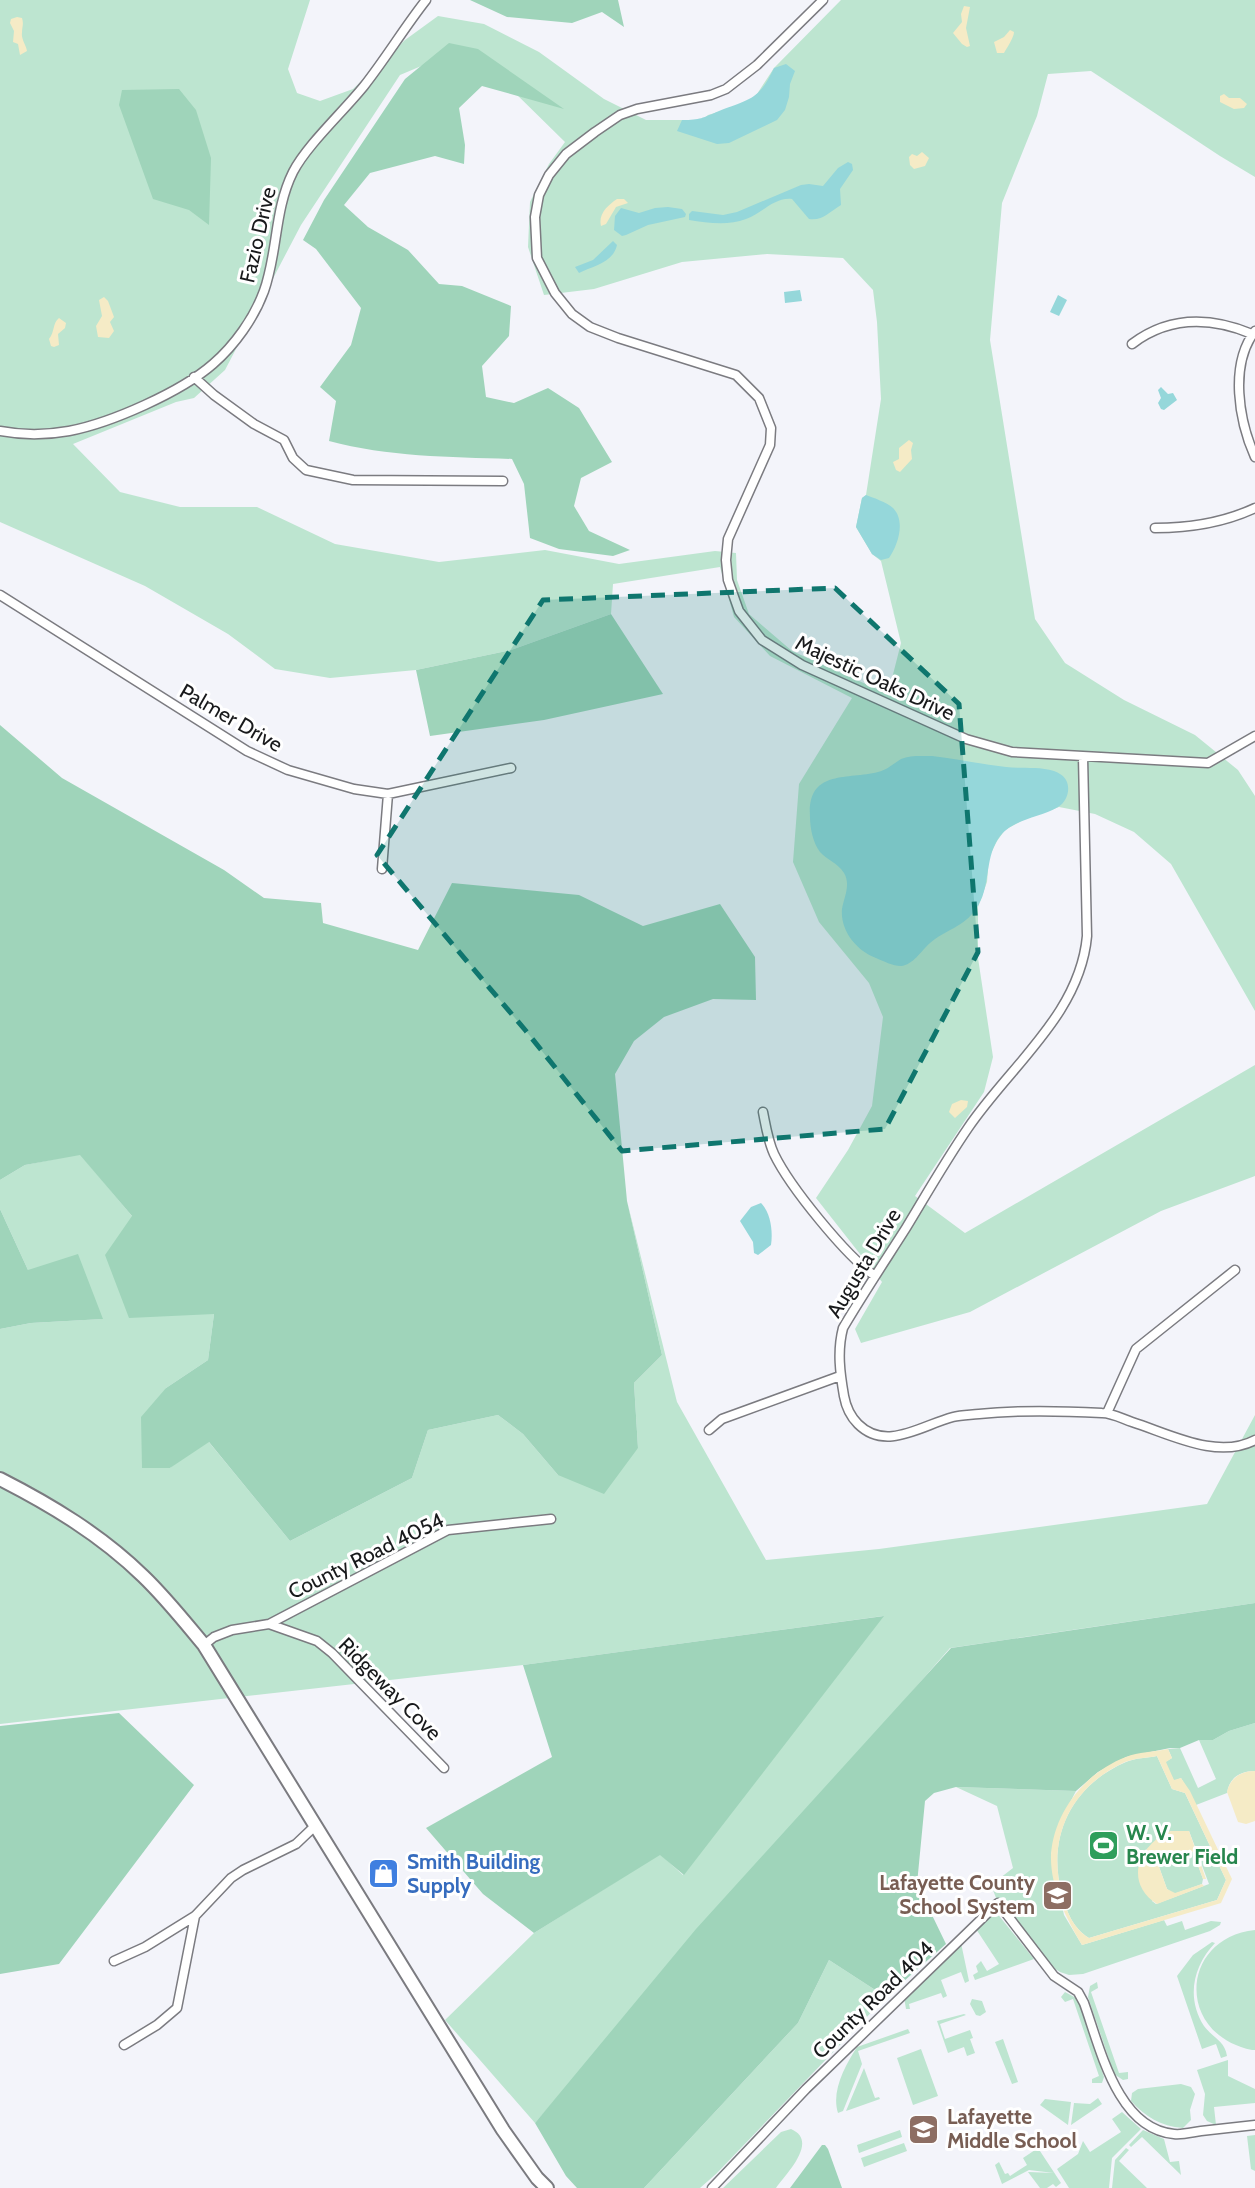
<svg xmlns="http://www.w3.org/2000/svg" width="1255" height="2188" viewBox="0 0 1255 2188" font-family="Cabin,sans-serif">
<style>
.green{fill:#bde5d0;fill-rule:evenodd}
.forest{fill:#9fd4ba}
.sand{fill:#f5ebc6;fill-rule:evenodd}
.water{fill:#95d7da}
.lines{fill:none;stroke-linecap:round;stroke-linejoin:round}
.minor-casing{stroke:#7b7b80;stroke-width:11}
.secondary-casing{stroke:#7b7b80;stroke-width:16}
.minor{stroke:#fff;stroke-width:8}
.secondary{stroke:#fff;stroke-width:12}
.marked{fill:#0f766e;fill-opacity:0.2;stroke:#0f766e;stroke-width:5;stroke-dasharray:14 9;stroke-linejoin:round}
.labels{text-anchor:middle;stroke-width:6;stroke-linejoin:round;paint-order:stroke}
.street-label{font-size:21px;fill:#18191b;stroke:#fff}
.leisure-label{font-size:21px;font-weight:bold;fill:#27864d;stroke:#fff;text-anchor:start}
.shop-label{font-size:21px;font-weight:bold;fill:#366cbe;stroke:#fff;text-anchor:start}
.education-label{font-size:21px;font-weight:bold;fill:#785e54;stroke:#fff;text-anchor:end}
</style>
<rect width="100%" height="100%" fill="#f3f4fa"/>
<path class="green" d="M0,0h310l-22,69 9,24 23,8 33,-12 52,-49 33,-24 46,8 55,28 65,47 42,21h56l6,-5 37,-11 12,-10 17,-26 67,-68h414v177l-35,-21 -129,-85 -43,3 -11,42 -35,87 -12,137 45,279 30,44 59,37 71,35 43,35 17,26v215l-84,-147 -37,-32 -39,-18 -36,-7 -36,13 -18,10 -8,11 -8,16 -2,25 -9,25v51l15,99 -9,35 -69,104 50,37 290,-168v111l-94,35 -191,101 -109,31 -6,-14 27,-47 -66,-84 32,-48 24,-44 11,-89 -14,-34 -50,-61 -26,-60 6,-78 53,-86 -82,-42 -36,-39 -14,-50 -107,17 -2,30 -100,36 -95,20 -86,8 -55,-9 -47,-35 -83,-48 -145,-64zM445,56l56,23 64,63 -16,22 -19,38 -2,45 16,48 50,-6 88,-27 85,-8 76,4 30,32 4,32 4,77 -15,96 -4,3 -6,29 16,27 9,7 20,82 -13,51 -96,-43 -43,-37 -12,-34 -1,-27 -21,-2 -96,13 -74,-14 -106,12 -104,-18 -78,-37h-77l-60,-15 -47,-48 103,-42 18,-4 31,-28 76,-145 99,-150z
M80,1154l134,160 -6,46 -42,28 -24,80h28l25,-22 13,-5 82,100 122,-63 16,-48 70,-15 25,19 35,41 80,-27 -4,-65 28,-28 -35,-154 50,201 89,158 113,-11 328,-45 48,-89v188l-305,45 -415,475 -90,-103 89,-87 126,-79 23,21 200,-259 -360,49 -523,59v-395l31,-6 71,-4 -74,-49 -28,-61v-29l25,-15z
M1255,1723v48c-15,0 -26,7 -28,22l-31,12 -15,-27 -7,3 -9,-19 7,-4 -4,-9 12,-1 18,40 18,-9 -17,-39h14l16,-9z
M1157,1756l15,33 13,4 41,87 -9,20 -128,38c-17,-11 -22,-26 -27,-44 -16,-57 10,-109 64,-132 9,-4 21,-4 31,-6zM1171,1831h18l20,53 -53,20 -4,-3 4,-63z
M956,1787l120,4 -16,31 -9,32 13,61 18,30 82,-25 3,6 15,-5 3,9 26,-9 10,1 -1,3 -10,6 -127,43 -14,1 -9,-3 -19,-12 -43,-57 -7,-18 22,-17 -16,-62z
M1186,1850l7,2 10,27 -1,5 -28,10 -7,-5 -9,-25 2,-5z
M996,1912l38,47 -59,21 -2,-5 5,-3 -2,-6 5,-5 6,10 12,-7 -23,-35z
M1255,1930v120h-3c-77,-16 -72,-112 3,-120z
M1212,1942l3,1c-22,23 -29,55 -11,83 9,12 21,15 23,30l-6,2 -5,-14 -14,5 -25,-73 16,-21z
M961,1943l8,38 -4,2 -4,-11 -20,8 6,16 -4,2 -2,-5 -32,11 1,5h-4l-2,-12z
M829,1960l57,37 -170,177 -16,14h-56l154,-165z
M1097,1982l1,6 -7,4 28,81 9,-1v7l-5,1 -9,-6 -26,-77 2,-11z
M1065,1992l13,7 26,78 -2,6h-10v-4l7,-3 -26,-77 -8,3 -4,-5z
M972,1999l10,2 4,11 -6,4 -4,-1 -6,-11z
M964,2014l2,1 -26,9 5,15 25,-9 3,8 -3,1 5,14 -8,3 -3,-9 -16,6 -11,-32z
M908,2029l2,4 -52,18 4,13 -19,47 -5,2c-7,-22 7,-47 19,-66z
M1003,2039l15,43 -6,2 -17,-42z
M921,2049l17,47 -25,9 -16,-47z
M1228,2060v16l27,13v14l-41,4 2,18 -9,-4 -4,-6 2,-21 -8,-24z
M864,2068l11,30 4,-1 1,2 -34,12z
M1181,2084l10,3 4,7 -5,16 1,10 -8,8c-23,-2 -37,-11 -52,-27l1,-8 6,-4z
M1098,2098l4,6 -31,21 3,-22 16,1z
M1045,2099l26,3 -3,23 -28,-20z
M1122,2112l19,17 -29,29 -3,30h-40l-12,-19 21,-15 5,-13 7,11 31,-20 -9,-13z
M791,2129c28,12 -4,44 -15,59h-53l58,-56z
M900,2130l2,7 -43,16 -2,-8z
M1143,2130l21,9 6,23 9,-1 2,14 -39,-38 -11,10 -2,-2z
M1255,2135v36l-4,-2 -4,-33z
M904,2143l3,8 -43,16 -3,-9z
M1038,2148l23,35 -5,4 -3,-3 -6,4h-7l-12,-16 26,1 -25,-3 -27,14 -7,-19 4,-3 6,12 3,-1 2,3 17,-11 -4,-7z
M1126,2148l3,2 -10,11 28,27h-35l3,-28z"/>
<path class="forest" d="M470,0h148l6,27 -22,-15 -30,11 -65,-6z
M449,43l29,6 86,60 -82,-23 -23,22 6,37 -1,19 -29,-8 -65,17 -26,32 24,22 40,23 31,34 23,2 49,20 -2,30 -27,30 4,31 28,6 34,-15 31,20 33,54 -31,16 -7,28 15,25 41,19 -17,6 -54,-7 -29,-11 -6,-54 -12,-25c-61,-2 -124,-2 -183,-18l7,-40 -16,-14 31,-42 10,-37 -45,-59 -13,-9 21,-40 81,-121z
M179,89l17,21 15,48 -2,67 -20,-15 -36,-11 -34,-94 3,-15z
M611,614l52,80 -119,26 -114,16 -14,-66 95,-20z
M0,725l62,53 162,92 40,28 57,5 2,20 95,27 34,-67 127,12 64,31 77,-22 35,53 1,43 -43,-1 -49,18 -30,24 -19,33 12,127 35,154 -28,28 4,65 -34,46 -46,-19 -35,-41 -25,-19 -70,15 -16,48 -122,63 -81,-99 -39,26h-28l-1,-51 25,-29 42,-28 6,-46 -85,4 -24,-63 27,-39 -52,-61 -55,10 -25,15z
M0,1209l28,61 50,-16 25,65 -72,4 -31,6z
M1255,1603v120l-26,8 -16,9h-14l-19,8h-10l-44,9 -28,15 -22,19 -120,-4 -22,6 -9,8 -8,83 29,60 -60,53 -57,-37 -31,63 -154,165h-67l-11,-12 -31,-53 161,-194 255,-281z
M884,1616l-200,259 -24,-20 -126,78 -51,-39 -57,-66 126,-71 -29,-92z
M119,1713l75,72 -135,179 -59,10v-248z
M822,2145h3l3,4 14,39h-52z"/>
<path class="sand" d="M964,6l6,1 -4,21 4,18 -3,1 -5,-3 -9,-11 9,-11 -1,-8z
M17,17l5,1c2,7 0,8 0,15 -1,6 4,12 5,18l-7,4 -2,-11 -5,-2 1,-11 -4,-8 1,-4z
M1010,30l4,2c0,5 -7,16 -10,21h-7l-3,-11 10,-5z
M1224,94l5,4h11l7,6 -3,4 -10,1 -14,-7v-6z
M922,152l7,6 -4,8 -11,3 -4,-4 -1,-8 3,-3 5,2z
M617,199h7l4,4 -12,4 -10,17 -5,2c-3,-12 7,-21 16,-27z
M104,297l4,4 6,16 -4,5 4,9 -5,7 -11,-1 -2,-11 6,-10 -3,-16z
M59,318l7,5 -1,5 -7,6 1,11 -5,2 -3,-1 -2,-7c6,-7 3,-15 10,-21z
M909,440l4,3 -2,7 1,9 -12,13 -4,-2 -3,-8 6,-3v-11z
M961,1100l7,1 -1,6 -12,11 -6,-6 3,-8z
M1168,1749l4,9 -6,4 8,18 7,-2 9,13 42,88 -11,24 -139,42c-16,-27 -32,-58 -31,-90 3,-44 35,-83 75,-98 12,-5 28,-5 42,-8zM1157,1756l15,33 13,4 41,87 -9,20 -128,38c-17,-11 -22,-26 -27,-44 -16,-57 10,-108 63,-132 10,-4 22,-4 32,-6z
M1255,1771v50l-9,3 -8,-2 -11,-30c3,-14 14,-21 28,-21z
M1171,1831h18l17,48h-3l-10,-27 -8,-2 -25,9 -2,5 9,25 8,4 27,-9 2,2 -47,18c-34,-22 -18,-60 14,-73z"/>
<path class="water" d="M786,64l9,7 -5,13 -1,13 -4,13 -8,10 -48,23 -12,1 -40,-13 5,-11c19,0 20,-2 37,-9 31,-12 40,-11 55,-43z
M848,162l4,2 1,6 -13,19 1,16c-12,7 -18,16 -32,14l-17,-20c-18,-2 -29,14 -46,20 -18,7 -38,4 -57,1v-6l3,-3 31,4 14,-3 64,-27 8,-1 14,2 15,-18z
M668,207l14,2 4,5 -1,3 -37,8 -22,10 -4,1 -8,-6 1,-14 6,-8 18,5 16,-5z
M613,241l4,4c-4,18 -24,21 -38,28l-4,-6 18,-7z
M800,290l2,11 -17,2 -1,-11z
M1058,295l9,5 -8,16 -9,-4z
M1161,387l7,7 5,-1 4,7 -13,10 -3,-1 -3,-6 3,-5 -3,-8z
M866,495c8,3 20,7 27,13 13,13 5,37 -4,50l-8,2 -9,-6 -16,-27 6,-29z
M932,756c25,3 49,8 74,11 16,2 32,-1 48,4 5,2 9,4 12,9 5,9 1,22 -8,27 -20,12 -46,11 -60,32 -14,22 -7,49 -22,70 -12,18 -31,21 -46,34 -9,8 -17,22 -29,23 -8,0 -18,-5 -25,-8 -19,-7 -36,-27 -34,-49 2,-12 9,-24 2,-36 -6,-10 -17,-13 -24,-21 -7,-9 -10,-24 -10,-35 -3,-48 37,-37 68,-45 9,-2 15,-8 23,-13 9,-4 21,-3 31,-3z
M761,1203c10,10 12,29 10,42l-13,10 -4,-2 -1,-11 -13,-21 11,-14z"/>
<g class="lines">
<defs>
<path id="minor" d="M823,0l-66,65 -31,24 -15,6 -74,14 -17,6 -25,17 -29,22 -17,21 -10,20 -4,22 2,41 18,35 17,21 18,13 28,11 118,37 23,23 12,30 -1,17 -42,94 -2,21 2,20 11,31 23,29 40,25 164,74 46,13 196,11 47,-27
M1255,331c-26,34 -16,90 0,126
M1132,344c37,-28 79,-27 120,-10
M194,377l20,18 40,29 30,16 9,18 13,12 47,10 150,1
M0,431c21,4 47,4 69,0 42,-8 112,-39 144,-67 22,-19 41,-46 51,-73 14,-39 10,-81 29,-119 14,-27 50,-60 71,-86 22,-28 40,-58 62,-86
M1155,528c35,0 68,-5 100,-20
M0,595l247,156 41,19 66,19 34,5 123,-26
M1083,757l4,179c-7,78 -77,130 -119,192 -22,32 -42,67 -62,100 -21,33 -43,66 -63,100 -6,23 -3,45 1,68 2,11 6,20 14,28 28,28 64,1 95,-7 8,-2 17,-2 26,-3 36,-4 86,-3 123,-1 10,0 21,6 30,9 38,12 85,38 123,18
M382,869l6,-75
M763,1112c3,15 5,29 11,42 16,33 72,102 101,122
M1107,1413l29,-64 99,-79
M709,1430l13,-11 118,-43
M269,1624l48,17 15,12 112,115
M204,1645l10,-8 18,-7 37,-6 179,-94 103,-11
M114,1961l31,-14 50,-31 36,-38 12,-8 53,-26 20,-19
M124,2045l33,-20 20,-17 18,-92
M712,2188l94,-99 192,-186 56,73 24,16 6,11c16,44 33,126 90,131 9,1 19,-2 27,-3 18,-2 36,-4 54,-6"/>
<path id="secondary" d="M0,1479c51,26 101,56 143,97 22,21 41,45 61,69l299,485 34,48 10,10"/>
</defs>
<use href="#minor" class="minor-casing"/>
<use href="#secondary" class="secondary-casing"/>
<use href="#minor" class="minor"/>
<use href="#secondary" class="secondary"/>
</g>
<path class="marked" d="M835,588l124,116 19,248 -93,177 -263,22 -96,-120 -149,-176 166,-255z"/>
<defs>
<symbol id="stadium-square" viewBox="-11 -11 22 22"><rect x="-9" y="-9" width="18" height="18" rx="4" fill="#2e9e5b" stroke="#fff"/><path d="M0-5a6.5 5 0 1 0 0 10a6.5 5 0 1 0 0-10ZM-3.5-1.8h7v3.6h-7Z" fill="#fff"/></symbol>
<symbol id="shop-square" viewBox="-11 -11 22 22"><rect x="-9" y="-9" width="18" height="18" rx="4" fill="#3f7fe0" stroke="#fff"/><path d="M-5-2.5h2.3a2.7 3.5 0 0 1 5.4 0H5L5.5 6h-11ZM-1.5-2.5h3a1.5 2.3 0 0 0-3 0Z" fill="#fff"/></symbol>
<symbol id="school-square" viewBox="-11 -11 22 22"><rect x="-9" y="-9" width="18" height="18" rx="4" fill="#8d6e63" stroke="#fff"/><path d="M0-5L7-2L0 1L-7-2ZM-4 1L0 2.5L4 1V4Q0 6-4 4Z" fill="#fff"/></symbol>
</defs>
<g fill-rule="evenodd">
<use href="#stadium-square" x="1086" y="1828" width="35" height="35"/>
<use href="#shop-square" x="366" y="1856" width="35" height="35"/>
<use href="#school-square" x="1040" y="1878" width="35" height="35"/>
<use href="#school-square" x="906" y="2112" width="35" height="35"/>
</g>
<g class="labels">
<g class="street-label">
<text transform="translate(258 235) rotate(-77)" y="7">Fazio Drive</text>
<text transform="translate(875 678) rotate(25)" y="7">Majestic Oaks Drive</text>
<text transform="translate(231 718) rotate(30)" y="7">Palmer Drive</text>
<text transform="translate(864 1263) rotate(-59)" y="7">Augusta Drive</text>
<text transform="translate(366 1556) rotate(-26)" y="7">County Road 4054</text>
<text transform="translate(390 1689) rotate(45)" y="7">Ridgeway Cove</text>
<text transform="translate(873 2000) rotate(-44)" y="7">County Road 404</text>
</g>
<g class="leisure-label">
<text x="1126" y="1840">W. V.<tspan x="1126" dy="24">Brewer Field</tspan></text>
</g>
<g class="shop-label">
<text x="407" y="1869">Smith Building<tspan x="407" dy="24">Supply</tspan></text>
</g>
<g class="education-label">
<text x="1035" y="1890">Lafayette County<tspan x="1035" dy="24">School System</tspan></text>
<text x="947" y="2124" text-anchor="start">Lafayette<tspan x="947" dy="24">Middle School</tspan></text>
</g>
</g>
</svg>
